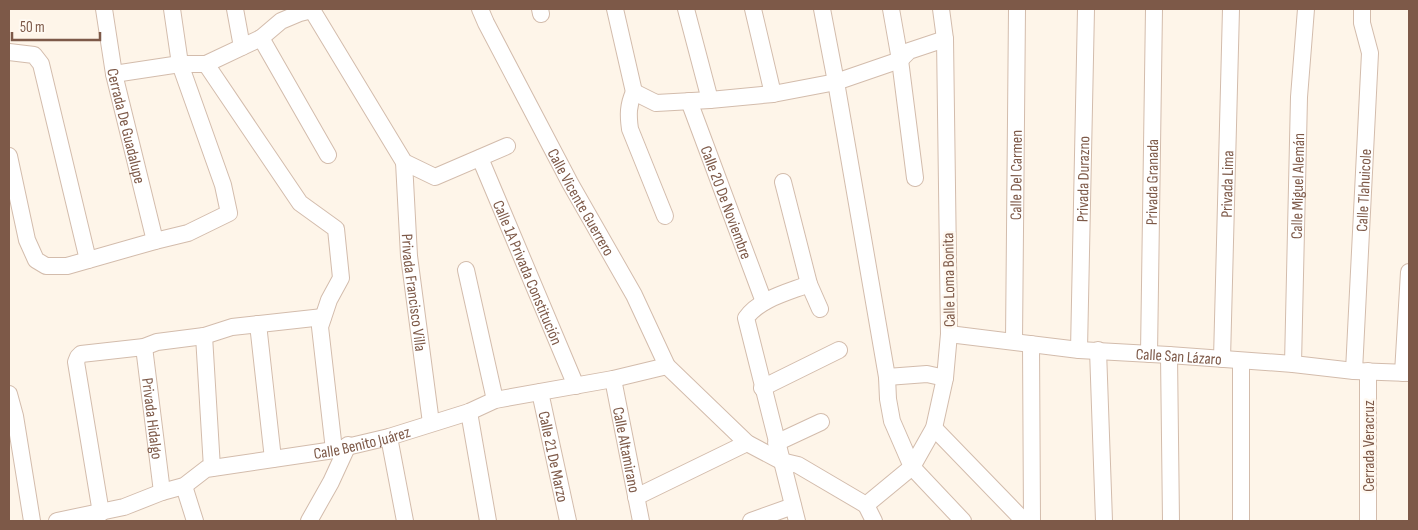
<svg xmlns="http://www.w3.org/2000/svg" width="1418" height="530" viewBox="0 0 1418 530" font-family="'Sofia Sans Condensed',sans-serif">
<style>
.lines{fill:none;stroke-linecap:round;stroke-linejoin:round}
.minor-casing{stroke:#d3bcac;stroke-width:18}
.minor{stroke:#fff;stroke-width:16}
.labels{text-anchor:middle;stroke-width:5;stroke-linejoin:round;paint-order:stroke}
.street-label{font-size:16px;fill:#7d5948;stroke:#fff9f1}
</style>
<rect width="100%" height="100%" fill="#fef5e9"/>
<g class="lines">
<defs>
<g id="minor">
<path id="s1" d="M104,9l10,65 41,167"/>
<path d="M235,9l7,38"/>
<path id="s2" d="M480,9l6,14 84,160 64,112 33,71 80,77 34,18 17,4 68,40"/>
<path d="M540,9l1,5"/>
<path d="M615,9l19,83"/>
<path d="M686,9l24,91"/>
<path d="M753,9l20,85"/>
<path d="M822,9l14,73 51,295 1,22 4,22 20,46 51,54"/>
<path d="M891,9l9,51 15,118"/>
<path d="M261,38l67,117"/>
<path d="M9,52l25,3 7,9 47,196"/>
<path d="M206,64l94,139 36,26 5,49 -12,22 -9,27 14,123"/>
<path d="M114,74l66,-10h26l55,-26 20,-17 19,-8 12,-3 92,152 31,15 72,-31"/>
<path d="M634,92l22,11 54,-3 63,-6 63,-12 64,-22 9,-9 36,-12"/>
<path d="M634,92c-6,13 -6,23 -4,37l35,87"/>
<path id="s3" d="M689,101l75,201"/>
<path d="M9,156l18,84 9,20 10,6h21l88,-25 33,-8 41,-20 -6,-28 -43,-121 -8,-55"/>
<path id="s4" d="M480,158l96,228"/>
<path id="s5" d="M404,162l5,94 22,167"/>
<path d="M783,182l26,102 11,25"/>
<path d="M466,270l29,130"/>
<path d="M258,324l15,135"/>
<path id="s6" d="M949,334l130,16 90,5 124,9 61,7 55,2"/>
<path d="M204,336l8,132"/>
<path id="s7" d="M1014,341l3,-332"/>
<path d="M1031,344l1,177"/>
<path id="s8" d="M144,347l18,145"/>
<path id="s9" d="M1079,350l7,-341"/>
<path d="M1098,350l6,171"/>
<path id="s10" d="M1149,354l5,-345"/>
<path d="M1169,355l2,166"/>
<path id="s11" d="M1222,359l9,-350"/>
<path d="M1241,361v160"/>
<path id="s12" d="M1293,364l6,-267 7,-88"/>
<path id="s13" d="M1354,371l16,-318 -8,-30v-14"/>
<path d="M1368,371v150"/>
<path d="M1403,373l6,-101"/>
<path d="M887,377l40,-3 18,4"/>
<path id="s14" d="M613,379l28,142"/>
<path d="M762,388l77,-38"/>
<path id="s15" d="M540,392l28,129"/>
<path d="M9,394l6,22 17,105"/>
<path d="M469,412l19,109"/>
<path d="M934,428l90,93"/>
<path d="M389,437l16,84"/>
<path d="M776,443l45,-21"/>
<path d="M184,486l11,35"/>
<path d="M636,497l111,-54"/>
<path d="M866,505l46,-38 22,-39 11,-50 4,-44 -4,-295 -4,-30"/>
<path d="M866,505l8,16"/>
<path d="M101,513l-25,-151 2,-5 3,-3 63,-7 13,-5 47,-6 28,-9 91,-10"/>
<path id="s16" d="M57,521l67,-14 38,-15 22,-6 22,-17 128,-19 55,-13 80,-25 26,-12 118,-21 54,-13"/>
<path d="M309,521l22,-39 17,-37"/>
<path d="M751,521l42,-15"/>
<path d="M797,521l-51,-203c13,-19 43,-26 63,-34"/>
</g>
</defs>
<use href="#minor" class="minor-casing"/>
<use href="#minor" class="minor"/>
</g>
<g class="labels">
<g class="street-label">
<text dy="6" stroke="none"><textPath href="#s1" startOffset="119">Cerrada De Guadalupe</textPath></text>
<text dy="6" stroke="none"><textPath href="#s7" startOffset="166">Calle Del Carmen</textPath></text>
<text dy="6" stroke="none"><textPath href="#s9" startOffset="171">Privada Durazno</textPath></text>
<text dy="6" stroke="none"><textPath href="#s10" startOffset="172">Privada Granada</textPath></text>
<text dy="6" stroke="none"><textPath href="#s11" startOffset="175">Privada Lima</textPath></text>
<text dy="6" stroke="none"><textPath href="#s12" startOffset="178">Calle Miguel Alemán</textPath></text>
<text dy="6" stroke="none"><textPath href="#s13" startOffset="181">Calle Tlahuicole</textPath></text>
<text dy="6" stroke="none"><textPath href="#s2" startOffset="218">Calle Vicente Guerrero</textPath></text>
<text dy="6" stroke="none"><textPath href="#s3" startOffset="108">Calle 20 De Noviembre</textPath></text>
<text dy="6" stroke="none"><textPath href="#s4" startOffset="124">Calle 1A Privada Constitución</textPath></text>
<text transform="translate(948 280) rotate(-91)" y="6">Calle Loma Bonita</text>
<text dy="6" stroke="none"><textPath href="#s5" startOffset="131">Privada Francisco Villa</textPath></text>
<text dy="6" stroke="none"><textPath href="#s6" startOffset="231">Calle San Lázaro</textPath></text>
<text dy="6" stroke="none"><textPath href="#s8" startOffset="72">Privada Hidalgo</textPath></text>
<text dy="6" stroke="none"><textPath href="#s16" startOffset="318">Calle Benito Juárez</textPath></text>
<text transform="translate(1368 446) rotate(-90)" y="6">Cerrada Veracruz</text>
<text dy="6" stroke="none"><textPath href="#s14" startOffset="72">Calle Altamirano</textPath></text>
<text dy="6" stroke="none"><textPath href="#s15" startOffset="66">Calle 21 De Marzo</textPath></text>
</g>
</g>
<rect width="1418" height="530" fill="none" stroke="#7d5948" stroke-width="20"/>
<path d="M12 32v8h88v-8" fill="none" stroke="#7d5948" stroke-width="2.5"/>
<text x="20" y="32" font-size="15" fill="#7d5948" stroke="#fff9f1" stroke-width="4" paint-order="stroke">50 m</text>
</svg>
